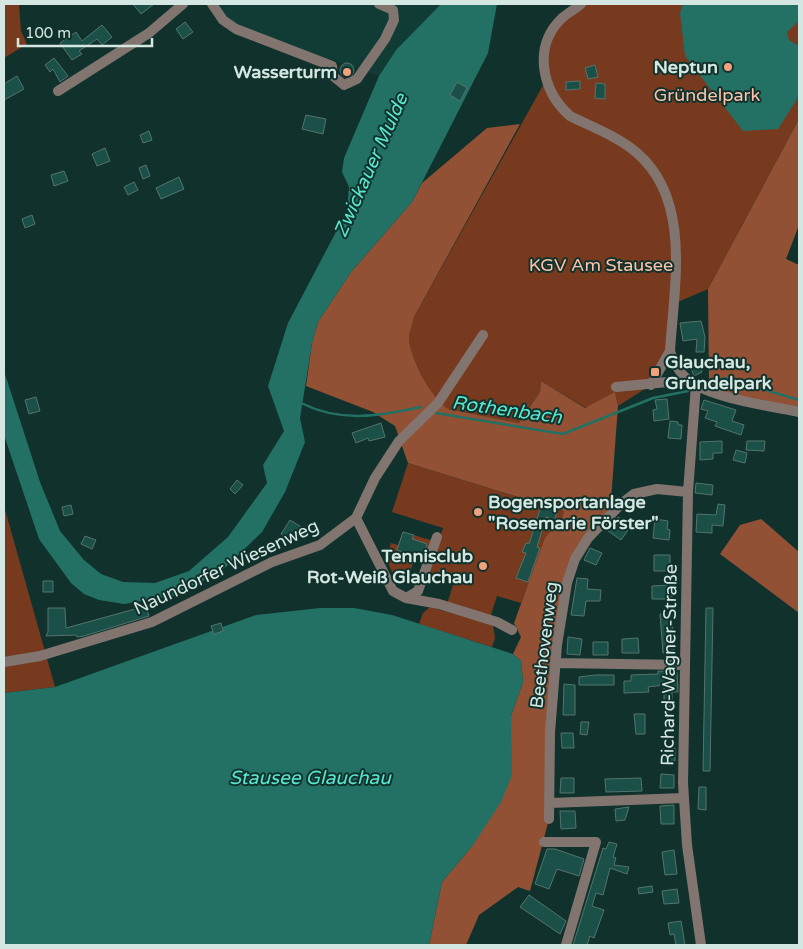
<svg xmlns="http://www.w3.org/2000/svg" width="803" height="949" viewBox="0 0 803 949" font-family="'Varela Round',sans-serif">
<style>
.built{fill:#103c35}
.green{fill:#773a1f}
.forest{fill:#925134}
.water{fill:#227164}
.lines{fill:none;stroke-linecap:round;stroke-linejoin:round}
.stream{stroke:#227164;stroke-width:2.5}
.building{fill:#1a5047;stroke:#53746d}
.minor{stroke:#827570;stroke-width:10}
.poi-dot{fill:#f2a17e;stroke:#11322c;stroke-width:2}
.labels{text-anchor:middle;stroke-width:4;stroke-linejoin:round;paint-order:stroke}
.poi-label{font-size:18px;font-weight:bold;fill:#d5e7e3;stroke:#11322c;text-anchor:end}
.park-label{font-size:18px;fill:#ffc3ab;stroke:#11322c}
.street-label{font-size:18px;fill:#d5e7e3;stroke:#11322c}
.water-label{font-size:19px;font-style:italic;fill:#58e8d0;stroke:#11322c}
</style>
<rect width="100%" height="100%" fill="#11322c"/>
<path class="built" d="M216,4h225l-45,46 -17,26 -118,-41 -26,-12 -12,-9z"/>
<path class="green" d="M4,4h15l2,27 6,13 -23,14z
M581,4h218v115l-91,170 -35,15 -3,47 -19,34 -33,21 -3,-13 -29,15 -45,-27 -1,11 -21,31 -72,-14c-16,-11 -36,-49 -38,-70 0,-7 4,-15 5,-22l132,-237 3,-43z
M408,463l156,48 -2,7 -10,9 -31,76 -24,-7 -7,22 -43,-14 7,-22 -26,-8 15,-46 -51,-16z
M4,506l51,181 -51,6z
M403,532l31,9 -7,20 -12,-4 -6,19 -17,-4 -6,-14 5,-15 7,2z
M430,607l63,18 2,13 -3,9 -73,-23 4,-11z"/>
<path class="forest" d="M799,119v106l-13,34 13,6v147l-80,-19 -10,-11 -1,-93z
M520,124l-106,193c-1,7 -5,15 -5,22 2,21 22,59 39,70l71,14 21,-31 1,-11 44,27 30,-16 3,14 -8,108 -22,24 -25,65 -14,216 -19,72 -12,-4 -39,28 -13,30h-37l13,-63 31,-37 38,-104v-25l12,-34 -2,-21 -8,-7 8,-17 -7,-14 31,-85 17,-20 2,-7 -156,-48 -13,-37 -22,-14 -67,-26 6,-43 6,-21 33,-50 61,-70 10,-19 65,-55z
M761,519l38,33v61l-79,-59 20,-29z"/>
<path class="water" d="M441,4h56l-9,49 -76,149 -61,70 -33,50 -6,21 -12,75 5,24 -20,50 -23,40 -36,35 -46,28 -56,9 -25,-4 -15,-6 -13,-11 -32,-44 -35,-104v-64l36,111 20,49 24,29 17,14 22,8 32,1 34,-12 39,-34 39,-54 -4,-18 21,-34 -16,-45 20,-63 59,-112 2,-24 -7,-15 2,-14 35,-82 17,-26z
M683,4h116v17l-12,11 2,8 10,6v50l-21,33 -35,2 -58,-75 -5,-43z
M320,608h34l38,7 121,39 8,7 2,21 -12,34 1,59 -11,27 -28,43 -31,37 -13,63h-425v-252l51,-6 201,-72z"/>
<g class="lines">
<path class="stream" d="M706,384l19,-6 74,22
M301,403c40,20 78,13 120,4
M436,413l127,21 90,-36 35,-7"/>
</g>
<path class="building" d="M133,4h21l-13,10z
M185,22l8,10 -10,7 -7,-10z
M102,25l10,12 -10,8 -5,-6 -18,12 3,3 -10,6 -12,-17 16,-11 6,9z
M54,58l14,18 -8,6 -7,-13 -3,3 -5,-7z
M340 70a7 7 0 1 1 14 0a7 7 0 1 1-14 0Z
M595,65l3,12 -10,2 -3,-11z
M17,76l7,13 -20,11v-16z
M580,81v8l-14,1v-8z
M457,82l10,6 -7,13 -10,-6z
M596,83l9,1v15l-10,-1z
M306,115l20,4 -3,15 -21,-5z
M149,131l3,9 -9,3 -3,-8z
M105,148l5,13 -13,5 -5,-12z
M146,165l4,11 -7,3 -4,-11z
M64,171l4,10 -14,5 -3,-11z
M179,177l5,12 -23,10 -5,-11z
M134,182l4,8 -10,5 -4,-8z
M32,215l3,9 -10,4 -3,-9z
M701,321l4,16 -1,15h-8l1,-13 -14,2 -3,-18z
M697,360l5,12 -8,4 -5,-13z
M36,397l4,14 -11,3 -4,-14z
M667,399l2,20 -15,2 -1,-11 4,-1 -2,-9z
M704,400l32,10 -4,11 12,4 -3,10 -26,-9 2,-4 -12,-4 3,-7 -7,-2z
M670,421l8,1v3h4l-1,14 -13,-1z
M381,423l4,14 -16,4 -1,-3 -12,5 -4,-10z
M722,441v12h-9v6l-13,1v-18z
M747,441h18l-1,10 -18,-1z
M736,450l11,3 -2,10 -12,-3z
M237,480l6,5 -8,9 -5,-5z
M696,483l17,2 -1,10 -17,-2z
M718,504l7,1 -2,21 -11,-1v8l-16,-1 1,-18 19,1z
M71,505l2,9 -9,2 -2,-9z
M541,506l16,5 -2,9 -9,-3 -9,30 3,1 -12,34 -12,-4 10,-25 -4,-1 4,-9 3,1z
M618,517l13,9 -10,14 -13,-9z
M655,519l13,2 -1,8 3,1 -1,10 -16,-2z
M290,520l13,8 -9,14 -13,-8z
M403,532l11,3 -2,4 15,5 -5,15 -25,-9z
M85,536l11,4 -4,9 -11,-5z
M590,548l12,5 -6,12 -12,-5z
M654,555h16v16h-16z
M577,578l11,1 -1,10 14,1 -1,11h-14l-2,15 -13,-1z
M43,581h10v11h-10z
M672,585v14h-20v-13z
M146,606l3,10 -65,20 -7,1 -1,-2 -30,1 2,-4v-24h17l1,20z
M706,608h7l-3,163h-7z
M660,614h12l2,39h-11z
M221,623l2,8 -9,3 -3,-8z
M568,637l14,2 -2,16 -13,-1z
M638,638l1,15h-17v-14z
M593,642h15v13h-15z
M658,671l19,1 1,20h-6v14h-8v-21l-16,2 1,5 -25,1v-12h7v-6l27,-1z
M595,675h19v10h-35v-8z
M564,684l11,1v30h-12z
M634,714h11v20h-9z
M581,722h8l-2,13 -7,-1z
M561,733h12l1,15h-12z
M675,748v13h-12v-12z
M661,774l13,1v13h-14z
M561,778h13v15h-14z
M641,778l1,13 -36,1 -1,-13z
M699,787h7v23l-8,-1z
M674,805v19h-13l-1,-18z
M629,807l-4,13 -9,1 -1,-12z
M560,811h15l1,17 -15,1z
M609,842l8,2 -4,13 3,1 -2,7 15,2 -2,7 -17,-6 -7,27 -7,-2 -4,13 12,4 -10,28 -4,-2 -3,9h-14l30,-97 3,1z
M547,849h8l29,10 -5,17 -22,-7 -8,20 -14,-5z
M674,850l3,24 -12,1 -3,-23z
M652,886l1,6 -14,2 -1,-6z
M677,889l2,14 -15,1 -2,-13z
M529,895l37,26 -6,13 -40,-27z
M681,921l4,24h-9l-2,-11 -4,1 -2,-12z"/>
<g class="lines">
<path class="minor" d="M212,4l11,16 13,9 96,37 1,10 11,9 13,-6 28,-40 9,-19 -1,-10 -14,-6
M581,4c-6,5 -13,9 -19,14 -30,29 -20,73 8,98 22,11 49,21 67,37 55,47 37,133 33,198 3,11 9,21 18,29 22,18 82,26 111,32
M58,91l91,-58 34,-29
M651,385l19,-34
M696,385l-8,107 -5,291 4,62 14,100
M616,387l72,-7
M356,518l37,73 13,7 33,6 58,18 15,8
M406,598l12,-7 19,-54
M4,662l36,-6 112,-34 120,-60 48,-17 36,-27 19,-40 24,-37 39,-38 45,-68
M555,663l130,2
M550,803l134,-5
M549,819l1,-87 7,-87 10,-62 8,-24 13,-21 33,-34 13,-10 23,-5 31,3
M544,842h52l-30,103"/>
</g>
<g class="poi-dot">
<circle cx="728" cy="67" r="5"/>
<circle cx="347" cy="72" r="5"/>
<rect x="650" y="367" width="10" height="10" rx="2.5"/>
<circle cx="478" cy="512" r="5"/>
<circle cx="483" cy="566" r="5"/>
</g>
<g class="labels">
<g class="poi-label">
<text x="718" y="73">Neptun</text>
<text x="337" y="78">Wasserturm</text>
<text x="665" y="368" text-anchor="start">Glauchau,<tspan x="665" dy="21">Gründelpark</tspan></text>
<text x="488" y="508" text-anchor="start">Bogensportanlage<tspan x="488" dy="21">"Rosemarie Förster"</tspan></text>
<text x="473" y="562">Tennisclub<tspan x="473" dy="21">Rot-Weiß Glauchau</tspan></text>
</g>
<g class="park-label">
<text x="707" y="101">Gründelpark</text>
<text x="601" y="271">KGV Am Stausee</text>
</g>
<g class="street-label">
<text transform="translate(226 567) rotate(-25)" y="6">Naundorfer Wiesenweg</text>
<text transform="translate(544 645) rotate(-83)" y="6">Beethovenweg</text>
<text transform="translate(669 665) rotate(-89)" y="6">Richard-Wagner-Straße</text>
</g>
<g class="water-label">
<text transform="translate(370 165) rotate(-66)" y="7">Zwickauer Mulde</text>
<text transform="translate(507 409) rotate(8)" y="7">Rothenbach</text>
<text x="310" y="784">Stausee Glauchau</text>
</g>
</g>
<rect width="803" height="949" fill="none" stroke="#d5e7e3" stroke-width="10"/>
<path d="M18 38v8h134v-8" fill="none" stroke="#d5e7e3" stroke-width="2.5"/>
<text x="25" y="38" font-size="15" fill="#d5e7e3" stroke="#11322c" stroke-width="4" paint-order="stroke">100 m</text>
</svg>
